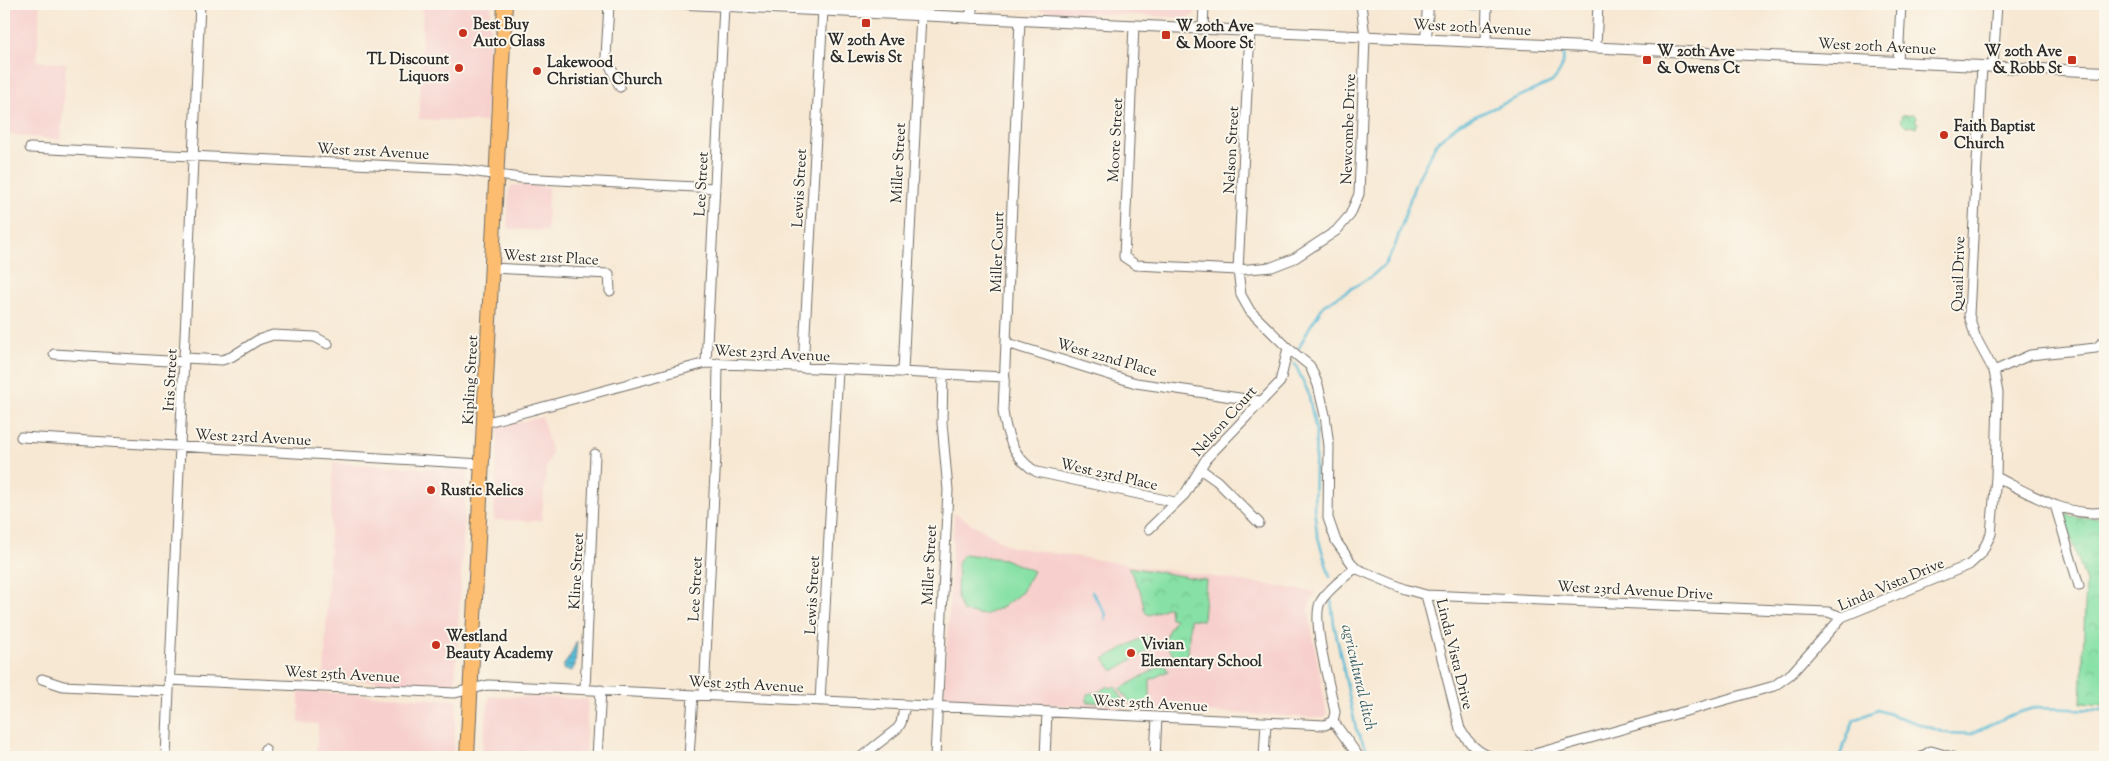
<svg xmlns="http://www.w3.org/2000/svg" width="2109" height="761" viewBox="0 0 2109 761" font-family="'Sorts Mill Goudy',serif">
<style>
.built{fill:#f7d0cd}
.green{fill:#87e1a6;stroke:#598668}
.park{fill:url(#park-crowns);stroke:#598668}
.water{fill:url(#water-rules);stroke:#417280}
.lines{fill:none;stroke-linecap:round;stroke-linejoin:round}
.stream{stroke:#57bad5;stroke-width:2.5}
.minor-casing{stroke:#726d66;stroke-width:11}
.tertiary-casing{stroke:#726d66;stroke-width:12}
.primary-casing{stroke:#726d66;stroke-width:16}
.minor{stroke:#fff;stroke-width:9}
.tertiary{stroke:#fff;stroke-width:10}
.primary{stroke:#fcbd6f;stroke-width:14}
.poi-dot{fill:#c8321e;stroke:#fbf7ec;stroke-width:2}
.labels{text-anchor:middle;stroke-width:4;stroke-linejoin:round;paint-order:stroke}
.poi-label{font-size:15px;font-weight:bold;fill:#2b2b2b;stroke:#fbf7ec;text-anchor:start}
.street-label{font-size:15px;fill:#2b2b2b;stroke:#fbf7ec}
.water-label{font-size:16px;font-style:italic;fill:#3a5d66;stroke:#fbf7ec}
</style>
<defs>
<pattern id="park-crowns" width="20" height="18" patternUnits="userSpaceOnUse" patternTransform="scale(1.25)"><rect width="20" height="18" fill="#87e1a6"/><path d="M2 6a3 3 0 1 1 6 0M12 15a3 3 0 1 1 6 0" fill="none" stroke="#75c18f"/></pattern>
<pattern id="water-rules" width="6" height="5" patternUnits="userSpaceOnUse" patternTransform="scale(1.25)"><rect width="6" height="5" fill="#57bad5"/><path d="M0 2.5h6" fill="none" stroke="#4897ad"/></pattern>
</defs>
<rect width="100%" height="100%" fill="#fbf7ec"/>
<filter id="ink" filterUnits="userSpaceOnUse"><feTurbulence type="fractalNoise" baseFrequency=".02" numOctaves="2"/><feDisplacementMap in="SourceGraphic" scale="10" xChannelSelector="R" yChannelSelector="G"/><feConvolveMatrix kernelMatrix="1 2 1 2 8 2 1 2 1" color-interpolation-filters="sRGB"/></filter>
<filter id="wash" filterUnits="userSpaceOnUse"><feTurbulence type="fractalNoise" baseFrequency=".0096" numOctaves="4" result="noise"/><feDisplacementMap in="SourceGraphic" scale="20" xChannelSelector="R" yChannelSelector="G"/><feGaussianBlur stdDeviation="1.12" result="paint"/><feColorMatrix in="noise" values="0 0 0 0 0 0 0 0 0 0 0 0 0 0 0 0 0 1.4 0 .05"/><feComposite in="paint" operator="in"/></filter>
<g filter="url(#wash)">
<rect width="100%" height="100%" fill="#f7e8d3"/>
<path class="built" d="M4,4h36l-3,57 29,2 -5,77 -57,-6z
M423,4l68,1 -5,117 -67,-3z
M1043,4h154l-2,9 -6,5 -153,-8z
M513,185l35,2 -1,44 -37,-2 -3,-4 2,-35z
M542,417l10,36 -5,12 -6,56 -47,-1 4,-93z
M333,463l134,8 -12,214 -131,-6z
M954,513l57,34 305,45 -8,16 19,106 -3,4 -380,-19z
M299,691l154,9 4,2 -4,55h-137l2,-33 -19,-1z
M489,696l99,3 -3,58h-104z"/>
<path class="green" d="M964,554l40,5 29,12 -11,21 -18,14 -19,9 -22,-3 -6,-15 1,-36z
M1147,635l7,12 -41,24 -9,-12z
M1164,664l4,7 -18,9v20l-2,4 -18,-1 -10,-14z
M1108,686l2,2 5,-2 10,17 -38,-1v-8l11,-2z"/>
<path class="park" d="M1914,114l3,3 -2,4 3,2 -2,4 -10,-1 -6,-6 2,-5z
M2062,513l16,5h27v187l-24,-2 5,-121z
M1128,567l78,13 -3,40 -13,-1 -2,36 -8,4h-4l-12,-16 4,-12 7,-12 -5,-1 -1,-11 -20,8 -4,-3 -5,-22z"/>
<path class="water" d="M577,641l-2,24 -3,6 -8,-1 -1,-4 6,-8z"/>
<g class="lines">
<path class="stream" d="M1459,4l16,6
M1299,348l10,-20 15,-23 48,-29 13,-12 10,-18 20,-62 22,-42 23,-19 92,-41c8,-9 13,-17 11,-29
M1295,364l13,28 8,39 -2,77 3,26 13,43
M1092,592l14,22 -1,6
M1331,600l3,24 22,105 15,28
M1836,757l4,-2 14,-35 24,-10 68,23 25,1 40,-19 23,-7 71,2"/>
</g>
</g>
<g filter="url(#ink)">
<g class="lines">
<defs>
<path id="minor" d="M609,4l-3,53 14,30
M1020,20l-17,391c3,24 12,49 34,61l138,30
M1134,25l-10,232 12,8 102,5 34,-3 23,-9 41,-27 14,-16 9,-21 6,-157 -4,-33
M1203,29l1,-25
M1250,31l-12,239 3,25 9,16 38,37 22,18 8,19 7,30 4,31 -1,72 8,23 19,27 50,21 21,6 402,17 14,5
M1486,43l1,-39
M1596,47l2,-43
M1898,62l3,-58
M1993,66l4,-62
M30,148l426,21 64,9 195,10
M492,268l117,6 1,17
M1007,343l129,40 124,18
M54,354l130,8
M185,358l37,2 9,-3 27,-17 15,-5 42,2 13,7
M706,363l18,-357
M803,368l20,-358
M903,371l18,-356
M1994,371l36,-16 66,-7 9,-8
M484,423l222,-60 299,14
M21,437l461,27
M1200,469l17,12 42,42
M1996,477c33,16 71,41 109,35
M2055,505l24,81
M1149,529l36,-35 21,-35 74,-77 8,-34
M1426,595l34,134c7,12 18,24 32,28
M42,679l21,7 106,5
M169,680l286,13 33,-8 837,40 8,-4 2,-9c-4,-22 -25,-95 -14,-111 8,-13 23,-23 34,-33
M585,689l10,-235
M704,695l13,-262 1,-70
M820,701l18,-331
M1333,721l26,36
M166,757l34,-753
M264,757l1,-8
M597,757l4,-67
M689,757l4,-62
M861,757l37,-29 3,-5 4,-18
M935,757l13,-267 -6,-67 1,-49
M1045,757l2,-45
M1155,757l2,-40
M1264,757l2,-35
M1524,757l250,-71 18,-13 50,-56 127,-52 12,-11 10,-20 5,-57 2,-84 -4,-22 -19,-35 -6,-21 13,-249
M1921,757l10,-6 21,6"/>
<path id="tertiary" d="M688,4l1417,68
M971,18l1,-14
M1426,40l2,-36"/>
<path id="primary" d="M467,757l38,-753"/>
</defs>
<use href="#minor" class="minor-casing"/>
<use href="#tertiary" class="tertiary-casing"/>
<use href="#primary" class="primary-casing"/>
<use href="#minor" class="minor"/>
<use href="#tertiary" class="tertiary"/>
<use href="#primary" class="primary"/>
</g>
</g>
<g class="poi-dot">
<rect x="861" y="18" width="10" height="10" rx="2.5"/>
<circle cx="463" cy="33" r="5"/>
<rect x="1161" y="30" width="10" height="10" rx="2.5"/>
<rect x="1642" y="55" width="10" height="10" rx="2.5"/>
<rect x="2067" y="55" width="10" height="10" rx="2.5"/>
<circle cx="459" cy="68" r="5"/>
<circle cx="537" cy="71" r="5"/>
<circle cx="1944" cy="135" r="5"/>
<circle cx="431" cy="490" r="5"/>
<circle cx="436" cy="645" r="5"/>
<circle cx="1131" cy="653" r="5"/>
</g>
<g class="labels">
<g class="poi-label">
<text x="473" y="29">Best Buy<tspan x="473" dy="17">Auto Glass</tspan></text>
<text x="1176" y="31">W 20th Ave<tspan x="1176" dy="17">&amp; Moore St</tspan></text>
<text x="866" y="45" text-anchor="middle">W 20th Ave<tspan x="866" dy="17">&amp; Lewis St</tspan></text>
<text x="1657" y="56">W 20th Ave<tspan x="1657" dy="17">&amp; Owens Ct</tspan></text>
<text x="2062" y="56" text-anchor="end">W 20th Ave<tspan x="2062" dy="17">&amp; Robb St</tspan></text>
<text x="449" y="64" text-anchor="end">TL Discount<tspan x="449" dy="17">Liquors</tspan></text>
<text x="547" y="67">Lakewood<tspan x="547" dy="17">Christian Church</tspan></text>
<text x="1954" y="131">Faith Baptist<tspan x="1954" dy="17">Church</tspan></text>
<text x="441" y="495">Rustic Relics</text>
<text x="446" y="641">Westland<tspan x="446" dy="17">Beauty Academy</tspan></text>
<text x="1141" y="649">Vivian<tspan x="1141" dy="17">Elementary School</tspan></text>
</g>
<g class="street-label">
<text transform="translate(1472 27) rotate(3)" y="5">West 20th Avenue</text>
<text transform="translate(1877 46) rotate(3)" y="5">West 20th Avenue</text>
<text transform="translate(1348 129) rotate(-88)" y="5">Newcombe Drive</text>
<text transform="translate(1115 140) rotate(-87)" y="5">Moore Street</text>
<text transform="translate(1231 150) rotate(-87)" y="5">Nelson Street</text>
<text transform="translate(373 151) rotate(3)" y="5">West 21st Avenue</text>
<text transform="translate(898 163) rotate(-87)" y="5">Miller Street</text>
<text transform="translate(701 184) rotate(-87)" y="5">Lee Street</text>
<text transform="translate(799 188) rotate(-87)" y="5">Lewis Street</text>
<text transform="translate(997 252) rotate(-88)" y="5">Miller Court</text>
<text transform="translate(551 257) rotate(3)" y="5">West 21st Place</text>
<text transform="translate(1958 274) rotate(-88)" y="5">Quail Drive</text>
<text transform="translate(772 353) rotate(3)" y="5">West 23rd Avenue</text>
<text transform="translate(1107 357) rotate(16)" y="5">West 22nd Place</text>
<text transform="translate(170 380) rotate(-87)" y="5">Iris Street</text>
<text transform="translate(470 380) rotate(-87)" y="5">Kipling Street</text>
<text transform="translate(1224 421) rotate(-48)" y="5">Nelson Court</text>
<text transform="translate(253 437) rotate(3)" y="5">West 23rd Avenue</text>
<text transform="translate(1109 474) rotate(13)" y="5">West 23rd Place</text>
<text transform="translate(929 565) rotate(-87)" y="5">Miller Street</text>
<text transform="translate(576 571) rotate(-87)" y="5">Kline Street</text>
<text transform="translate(1891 584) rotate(-23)" y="5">Linda Vista Drive</text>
<text transform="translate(695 589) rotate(-87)" y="5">Lee Street</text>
<text transform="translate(1635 590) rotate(3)" y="5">West 23rd Avenue Drive</text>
<text transform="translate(812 595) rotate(-87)" y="5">Lewis Street</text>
<text transform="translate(1455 654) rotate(76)" y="5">Linda Vista Drive</text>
<text transform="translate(342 674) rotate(3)" y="5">West 25th Avenue</text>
<text transform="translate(746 684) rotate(3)" y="5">West 25th Avenue</text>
<text transform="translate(1150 703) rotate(3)" y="5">West 25th Avenue</text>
</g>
<g class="water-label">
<text transform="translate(1360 677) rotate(77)" y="6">agricultural ditch</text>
</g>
</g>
<rect width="2109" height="761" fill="none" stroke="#fbf7ec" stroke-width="20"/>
</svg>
